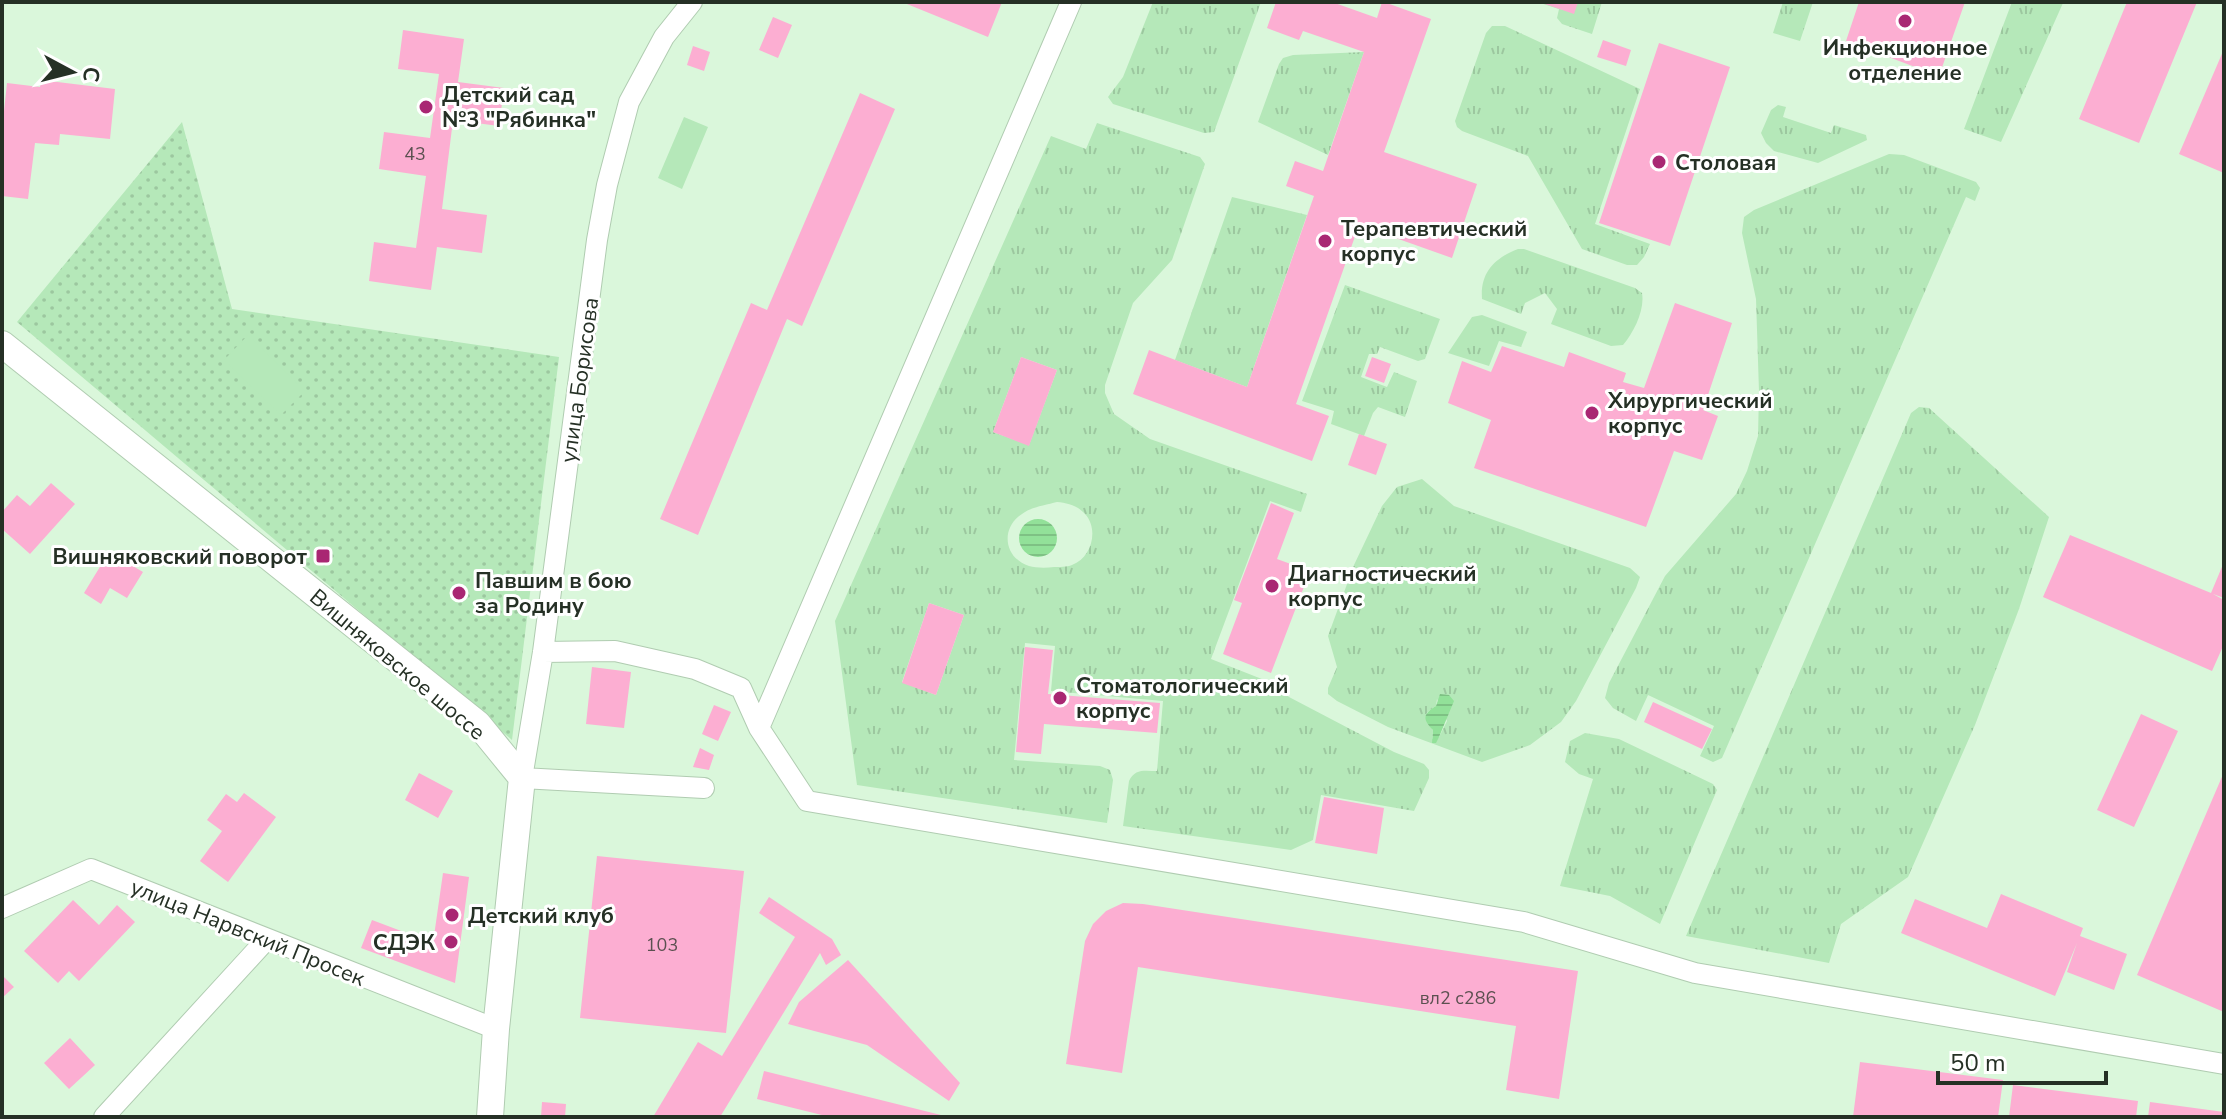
<svg xmlns="http://www.w3.org/2000/svg" width="2226" height="1119" viewBox="0 0 2226 1119" font-family="'Nunito Sans',sans-serif">
<style>
.grass{fill:url(#grass-tufts);fill-rule:evenodd}
.park{fill:url(#park-dots)}
.garden{fill:#b5e8b9}
.water{fill:url(#water-rules)}
.building{fill:#fcaed2}
.lines{fill:none;stroke-linecap:round;stroke-linejoin:round}
.minor-casing{stroke:#b0ccb1;stroke-width:22}
.tertiary-casing{stroke:#b0ccb1;stroke-width:28}
.minor{stroke:#fff;stroke-width:20}
.tertiary{stroke:#fff;stroke-width:26}
.poi-dot{fill:#a92773;stroke:#fff;stroke-width:3}
.labels{text-anchor:middle;stroke-width:6;stroke-linejoin:round;paint-order:stroke}
.number-label{font-size:18px;fill:#5b5050}
.poi-label{font-size:22px;font-weight:bold;fill:#253025;stroke:#fff;text-anchor:start}
.street-label{font-size:22px;fill:#253025;stroke:#fff}
</style>
<defs>
<pattern id="grass-tufts" width="24" height="20" patternUnits="userSpaceOnUse" patternTransform="scale(2)"><rect width="24" height="20" fill="#b5e8b9"/><path d="M3 7l-1-3M5 7V3M7 7l1-3M15 17l-1-3M17 17v-4M19 17l1-3" fill="none" stroke="#9cc79f"/></pattern>
<pattern id="park-dots" width="8" height="8" patternUnits="userSpaceOnUse" patternTransform="scale(2)"><rect width="8" height="8" fill="#b5e8b9"/><path d="M2 2h.1M6 6h.1" fill="none" stroke="#9cc79f" stroke-width="1.8" stroke-linecap="round"/></pattern>
<pattern id="water-rules" width="6" height="5" patternUnits="userSpaceOnUse" patternTransform="scale(2)"><rect width="6" height="5" fill="#92e199"/><path d="M0 2.5h6" fill="none" stroke="#7ec184"/></pattern>
</defs>
<rect width="100%" height="100%" fill="#daf7db"/>
<path class="grass" d="M1153,2h108l-47,130 -10,1 -91,-29 -5,-7 15,-20z
M1537,2h65l-10,32 -30,-10 -5,-6 2,-9z
M1783,2h30l-13,39 -27,-8z
M2012,2l51,1 -62,139 -37,-13z
M1492,26h13l135,63 -45,135 55,20 -6,13 -7,8h-10l-45,-16 -54,-93 -66,-25 -5,-4 -2,-6 31,-88z
M1364,52l-36,103 -70,-33 21,-58 4,-6 10,-3z
M1778,105l8,2 -3,10 48,16 3,-8 32,10 1,5 -49,23 -44,-12 -8,-8 -5,-10 10,-23z
M1097,123l103,34 5,7 -33,96 -39,43 -28,82v8l9,21 36,25 157,55 -6,18 -31,-11 -59,158 66,26 12,12 105,55 30,12 5,6v8l-15,33 -93,-16 -8,45 -22,10 -168,-24 6,-45c6,-13 16,-10 28,-10l6,-70 -112,-10 4,-45 -30,-3 -11,117 86,6 10,4 3,10 -6,43 -250,-38 -22,-164 216,-485 35,13zM1021,357l36,13 -28,75 -36,-13zM1057,502c10,1 20,3 28,12 14,15 7,44 -13,51 -5,2 -13,2 -18,2 -8,1 -18,1 -25,-1 -25,-8 -29,-38 -7,-52 9,-7 24,-9 35,-12zM929,603l35,12 -28,80 -34,-13z
M1889,154l15,1 72,27 4,6 -5,13 -9,-4 -244,561 -9,4 -13,-6 14,-30 -66,-31 -12,26 -23,-13 -8,-10 4,-15 56,-107 71,-82 11,-23 11,-35 1,-44 -3,-93 -14,-66 2,-16 10,-7z
M1232,197l75,18 -60,172 -72,-27z
M1518,249h6l111,39 7,5c3,17 -8,39 -19,52l-12,1 -60,-22 6,-15 -12,-16 -20,10 -4,11 -39,-15c-2,-27 13,-41 36,-50z
M1345,285l95,34 -15,40 -7,2 -38,-14 -3,7h-8l-8,23 26,10 7,-15 23,9 -12,36 -27,-10 -5,6 -9,23 -33,-12 3,-13 -32,-10z
M1482,315l45,17 -6,15 -22,-6 -10,25 -41,-13 24,-36z
M1919,407l10,1 120,109 -30,92 -44,116 -67,152 -67,47 -12,39 -143,-27 225,-523z
M1422,479l32,27 176,62 10,9 -4,11 -60,113 -15,21 -31,23 -48,17 -94,-35 -51,-26 -9,-7v-6l9,-21 -9,-31 26,-71 28,-59 15,-19zM1437,699l10,22 -8,16 -7,2 1,-9c-9,-12 -11,-16 3,-24z
M1585,733l34,6 94,45 4,6 -57,134 -50,-28 -50,-10 33,-107 -14,-5 -14,-12 5,-21z"/>
<path class="park" d="M182,122l50,187 327,48 -47,383 -495,-418z"/>
<path class="garden" d="M684,117l24,10 -26,62 -24,-11z
M248,335l57,56 -24,24 -57,-55z"/>
<path class="water" d="M1019 538a19 19 0 1 1 38 0a19 19 0 1 1-38 0Z
M1440,694l9,1 5,6 -15,36 -3,6h-4l1,-13c-11,-11 -10,-16 3,-24z"/>
<path class="building" d="M902,2h100l-14,35z
M1276,2h56l45,16 5,-16h2l47,17 -47,133 93,32 -25,74 -93,-33 -63,179 33,12 -17,45 -179,-67 16,-44 98,37 67,-191 -28,-10 9,-25 28,10 41,-119 -61,-21 -4,9 -32,-12z
M1539,2h39l-4,12z
M1859,2h106l-26,74 -93,-35z
M2127,2h70l-58,141 -60,-24z
M773,17l19,8 -14,33 -19,-8z
M403,30l61,9 -6,43 46,6 -5,38 -46,-6 -11,89 45,6 -5,38 -45,-6 -6,43 -62,-9 5,-39 42,6 10,-72 -47,-7 5,-37 46,6 9,-64 -41,-5z
M1603,40l28,10 -5,16 -29,-9z
M1659,43l71,24 -60,179 -71,-23z
M693,46l17,6 -6,19 -17,-6z
M2224,49v124l-45,-19z
M41,80l74,9 -5,50 -50,-5 -1,11 -24,-2 -7,56 -26,-3v-66l5,-47 33,4z
M860,93l35,16 -93,217 -15,-7 -89,216 -38,-16 91,-216 16,7z
M1675,303l57,20 -29,87 15,6 -16,44 -28,-9 -28,76 -172,-59 17,-48 -43,-17 14,-42 29,11 11,-26 62,21 5,-15 57,21 -3,9 21,6z
M1021,357l36,13 -28,76 -36,-14z
M1372,357l19,7 -7,19 -19,-7z
M1359,434l28,10 -11,31 -28,-10z
M51,483l24,21 -45,50 -28,-25v-17l15,-17 13,11z
M1271,503l23,10 -17,46 33,12 -39,102 -48,-19 19,-51 -8,-3z
M2070,535l141,58 13,-31v36l-11,-4 11,6v44l-12,27 -169,-74z
M109,552l34,20 -16,26 -17,-10 -9,16 -17,-11z
M929,603l35,12 -28,80 -34,-12z
M1025,647l28,3 -5,44 112,9 -3,30 -113,-9 -3,30 -25,-2z
M592,667l39,5 -7,56 -38,-4z
M1653,702l59,27 -10,20 -58,-27z
M714,705l17,7 -13,29 -16,-7z
M2141,714l37,17 -44,96 -37,-17z
M700,748l14,7 -5,15 -16,-3z
M2224,772v240l-87,-37z
M419,773l34,18 -15,27 -33,-18z
M244,793l32,24 -48,65 -28,-21 22,-30 -15,-11 19,-26 11,8z
M1324,797l60,11 -7,46 -62,-11z
M597,856l147,15 -18,162 -146,-15z
M443,873l26,4 -14,106 -94,-35 11,-28 61,23z
M2001,894l82,34 -3,8 47,18 -13,36 -47,-18 10,-29 -22,53 -154,-63 14,-34 72,29z
M769,897l63,42 9,16 -15,10 -6,-12 -100,164h-67l45,-75 24,14 73,-119 -36,-24z
M73,900l26,25 18,-20 18,17 -56,59 -10,-10 -11,12 -34,-32z
M1123,903l20,1 435,67 -19,128 -53,-9 10,-64 -378,-59 -16,106 -56,-9 19,-123 8,-17 13,-13z
M848,960l112,123 -11,18 -82,-56 -79,-21 11,-22z
M2,975l12,12 -12,11z
M70,1038l25,27 -26,24 -25,-26z
M1860,1062l143,18 -5,37h-145z
M764,1071l181,45v1h-115l-73,-18z
M2013,1085l125,16 -2,16h-127z
M542,1102l24,2 -1,13h-24z
M2150,1102l74,10v5h-76z"/>
<g class="lines">
<defs>
<path id="minor" d="M692,2l-28,35 -35,65 -22,83 -10,55 -54,412 -21,126 182,10
M543,652l72,-1 80,18 46,19 18,40 48,73 717,121 171,51 529,91
M759,728l312,-726
M2,908l89,-39 405,160
M104,1117l162,-177"/>
<path id="tertiary" d="M2,344l476,380 44,54 -26,251 -6,88"/>
</defs>
<use href="#minor" class="minor-casing"/>
<use href="#tertiary" class="tertiary-casing"/>
<use href="#minor" class="minor"/>
<use href="#tertiary" class="tertiary"/>
</g>
<g class="poi-dot">
<circle cx="1905" cy="21" r="8"/>
<circle cx="426" cy="107" r="8"/>
<circle cx="1659" cy="162" r="8"/>
<circle cx="1325" cy="241" r="8"/>
<circle cx="1592" cy="413" r="8"/>
<rect x="315" y="548" width="16" height="16" rx="4"/>
<circle cx="1272" cy="586" r="8"/>
<circle cx="459" cy="593" r="8"/>
<circle cx="1060" cy="698" r="8"/>
<circle cx="452" cy="915" r="8"/>
<circle cx="451" cy="942" r="8"/>
</g>
<g class="labels">
<g class="number-label">
<text x="415" y="160">43</text>
<text x="662" y="951">103</text>
<text x="1458" y="1004">вл2 с286</text>
</g>
<g class="poi-label">
<text x="1905" y="55" text-anchor="middle">Инфекционное<tspan x="1905" dy="25">отделение</tspan></text>
<text x="442" y="102">Детский сад<tspan x="442" dy="25">№3 "Рябинка"</tspan></text>
<text x="1675" y="170">Столовая</text>
<text x="1341" y="236">Терапевтический<tspan x="1341" dy="25">корпус</tspan></text>
<text x="1608" y="408">Хирургический<tspan x="1608" dy="25">корпус</tspan></text>
<text x="307" y="564" text-anchor="end">Вишняковский поворот</text>
<text x="1288" y="581">Диагностический<tspan x="1288" dy="25">корпус</tspan></text>
<text x="475" y="588">Павшим в бою<tspan x="475" dy="25">за Родину</tspan></text>
<text x="1076" y="693">Стоматологический<tspan x="1076" dy="25">корпус</tspan></text>
<text x="468" y="923">Детский клуб</text>
<text x="435" y="950" text-anchor="end">СДЭК</text>
</g>
<g class="street-label">
<text transform="translate(579 380) rotate(-82)" y="8">улица Борисова</text>
<text transform="translate(398 664) rotate(40)" y="8">Вишняковское шоссе</text>
<text transform="translate(248 932) rotate(22)" y="8">улица Нарвский Просек</text>
</g>
</g>
<rect width="2226" height="1119" fill="none" stroke="#253025" stroke-width="8"/>
<g transform="translate(72 72) rotate(97)" stroke="#ffffff" stroke-width="6" paint-order="stroke">
<path d="M0-6L14 30L0 20L-14 30Z" fill="#253025"/>
<text y="-12" font-size="22" font-weight="bold" text-anchor="middle" fill="#253025">С</text>
</g>
<path d="M1938 1071v12h168v-12" fill="none" stroke="#253025" stroke-width="4"/>
<text x="1950" y="1071" font-size="24" fill="#253025" stroke="#ffffff" stroke-width="6" paint-order="stroke">50 m</text>
</svg>
